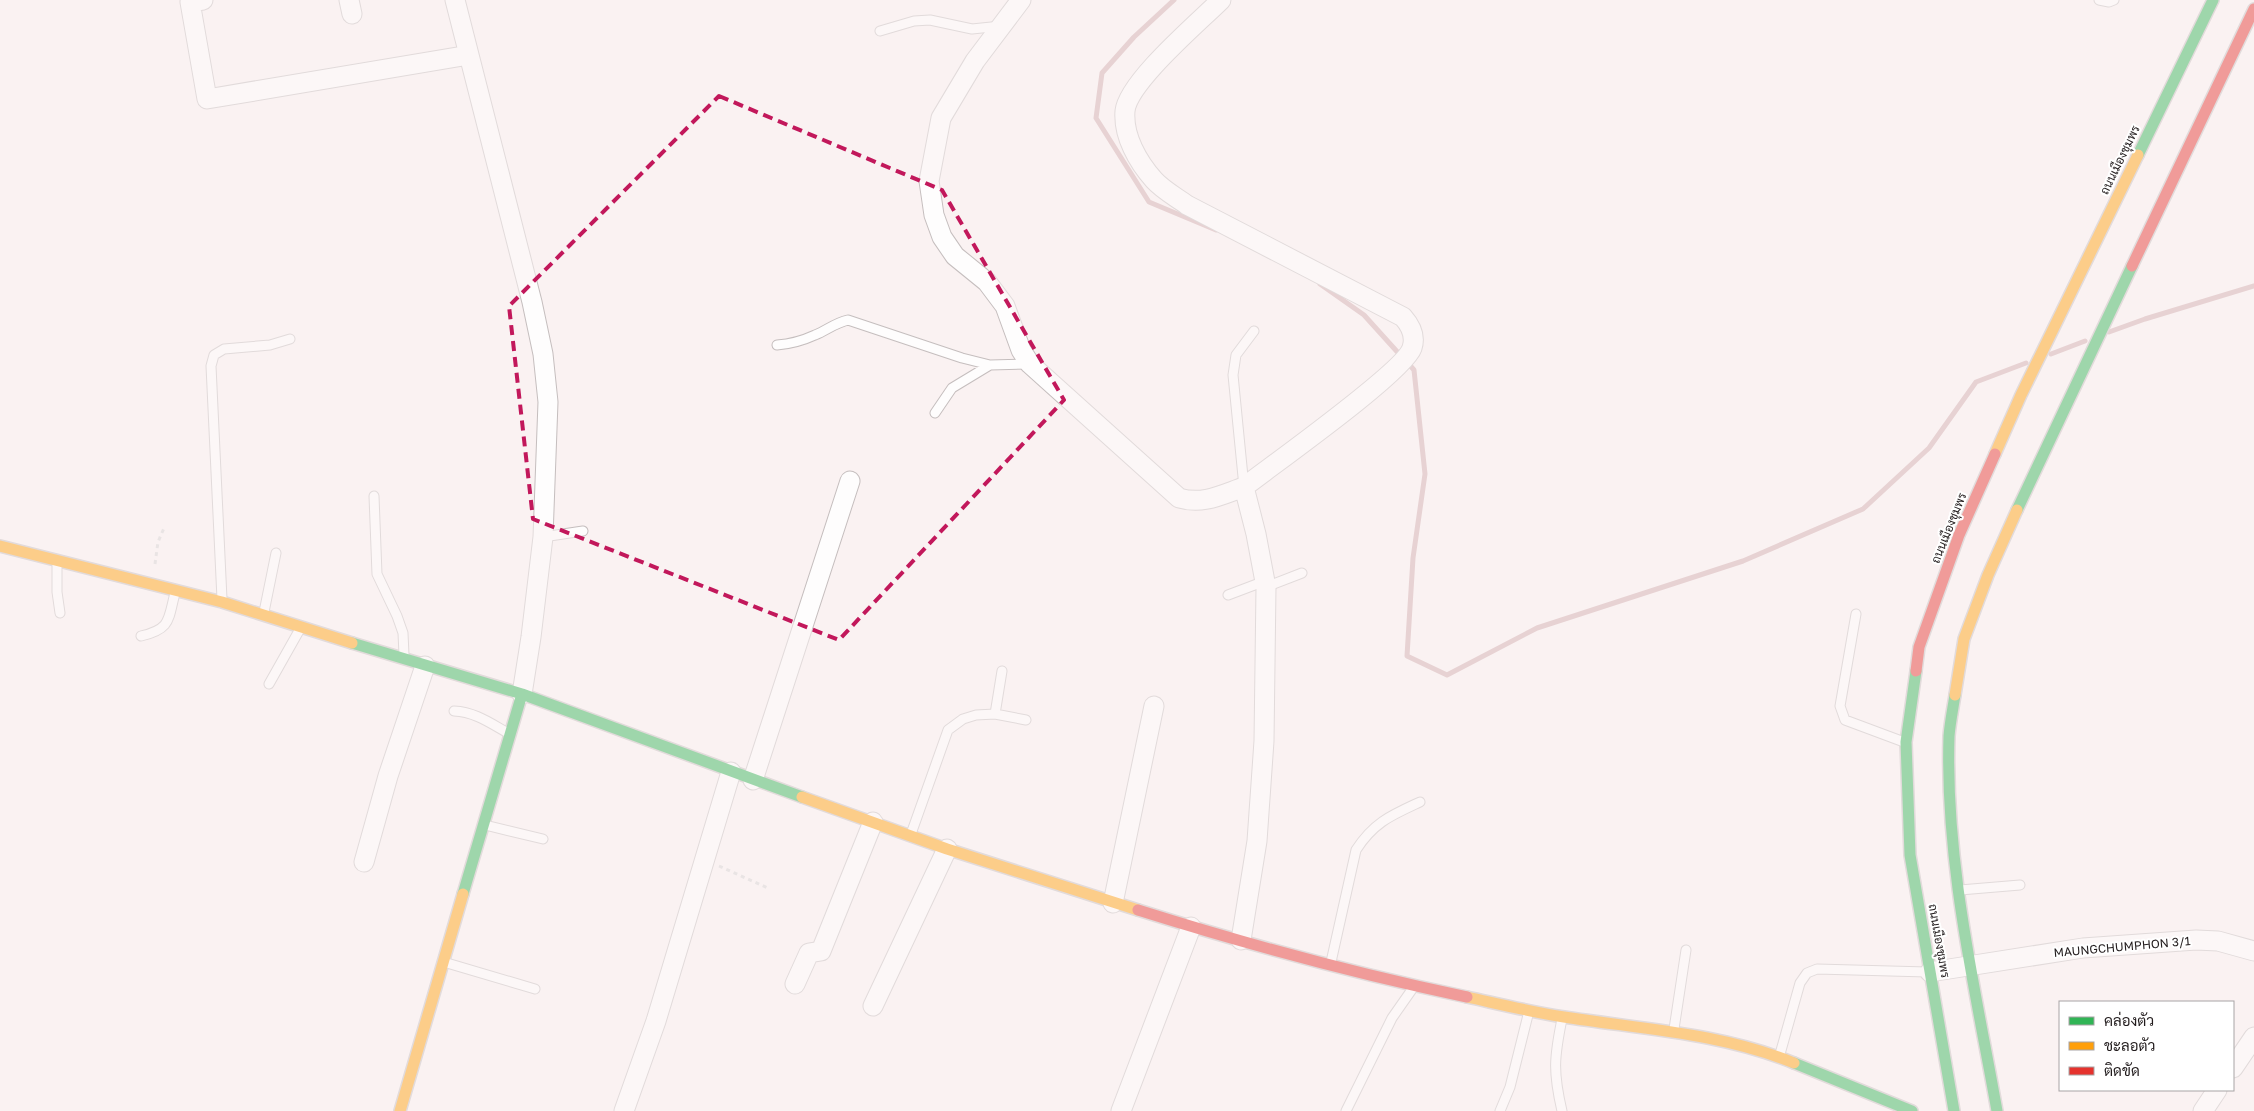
<svg xmlns="http://www.w3.org/2000/svg" width="2254" height="1111" viewBox="0 0 2254 1111" font-family="'Golos Text',Sarabun,sans-serif">
<style>
.lines{fill:none;stroke-linecap:round;stroke-linejoin:round}
.stream{stroke:#d1abad;stroke-width:5}
.lane-casing{stroke:#c5bebe;stroke-width:11}
.street-casing{stroke:#c5bebe;stroke-width:21}
.fast-casing{stroke:#c5bebe;stroke-width:14}
.slow-casing{stroke:#c5bebe;stroke-width:14}
.jam-casing{stroke:#c5bebe;stroke-width:14}
.path{stroke:#d6d3d3;stroke-width:3;stroke-dasharray:4 4;stroke-linecap:butt}
.lane{stroke:#fefdfd;stroke-width:9}
.street{stroke:#fefdfd;stroke-width:19}
.fast{stroke:#30b455;stroke-width:11}
.slow{stroke:#ff9f0a;stroke-width:11}
.jam{stroke:#e5322d;stroke-width:11}
.marked{fill:none;stroke:#c2185b;stroke-width:4;stroke-dasharray:10 6;stroke-linejoin:round}
.labels{text-anchor:middle;stroke-width:4;stroke-linejoin:round;paint-order:stroke}
.street-label{font-size:12px;fill:#221c1d;stroke:#fff}
</style>
<rect width="100%" height="100%" fill="#faf2f2"/>
<g class="lines">
<path class="stream" d="M1174,0l-40,37 -32,36 -6,45 53,84 67,28
M1320,284l44,31 37,41
M2109,332l36,-13 109,-33
M2051,354l34,-13
M1407,362l7,8 11,104 -12,84 -6,98 40,19 90,-47 206,-67 120,-52 66,-61 47,-66 50,-19"/>
<defs>
<path id="lane" d="M2099,0l10,2 5,-2
M880,31l34,-10 16,-1 42,9 29,-3
M777,345c14,-1 25,-4 38,-10 12,-5 20,-12 33,-15l114,38 28,7 40,-1
M935,413l17,-25 38,-23
M1244,487l-11,-112 3,-20 18,-24
M374,496l3,78 20,42 6,17 1,22
M543,537l40,-6
M57,563v29l3,21
M1266,587l36,-14
M1228,595l37,-14
M222,599l-11,-233 3,-11 10,-6 46,-4 20,-6
M264,612l12,-59
M1856,614l-16,92 5,14 59,22
M141,636c30,-7 27,-16 34,-43
M269,684l31,-55
M454,711c21,1 36,12 54,22
M995,714l7,-43
M485,825l58,14
M911,834l37,-104 15,-11 13,-4 19,-1 31,6
M1960,890l60,-5
M1331,962l25,-112c18,-28 36,-35 64,-48
M447,963l88,26
M1562,1019c-8,39 -9,53 0,92
M1674,1029l12,-79
M1780,1054l20,-71 7,-10 10,-4 110,3
M1346,1111l46,-93 21,-30
M1500,1111l10,-24 19,-76"/>
<path id="street" d="M203,0l-13,2 17,97 262,-44
M349,0l3,14
M455,0l77,302 11,52 5,48 -5,135 -12,100 -9,57
M1021,0l-46,61 -34,57 -12,63 5,34 8,22 13,19 32,26 18,24 16,44 9,14 149,134c24,7 42,-3 65,-11
M1221,0c-22,22 -93,82 -96,111 -2,25 13,51 29,69 9,10 22,17 33,25l216,112c8,9 13,19 9,31 -8,24 -141,118 -168,139l12,47 10,53 -2,154 -7,100 -16,99
M753,780l97,-299
M364,862l24,-86 37,-110
M1113,903l41,-197
M1930,972l153,-24 113,-8 22,1 36,10
M795,984l14,-31 12,-2 52,-129
M873,1006l74,-157
M2233,1068l21,-31
M624,1111l32,-90 75,-249
M1121,1111l70,-184
M2203,1111l14,-21"/>
<path id="fast" d="M2138,155l75,-155
M2017,510l115,-244
M352,643l170,51 280,103
M1916,671l-10,71 4,113 44,256
M1955,695c-2,13 -5,28 -6,41 -4,127 26,251 48,375
M463,894l59,-200
M1794,1063l118,48"/>
<path id="slow" d="M1995,454l26,-59 117,-240
M0,546l222,56 130,41
M1955,695l9,-56 24,-64 29,-65
M802,797l145,52 191,61
M1467,997c32,7 64,15 97,20 77,12 157,16 230,46
M400,1111l63,-217"/>
<path id="jam" d="M2132,266l122,-257
M1916,671l3,-24 40,-112 36,-81
M1138,910c108,34 219,64 329,87"/>
</defs>
<use href="#lane" class="lane-casing"/>
<use href="#street" class="street-casing"/>
<use href="#fast" class="fast-casing"/>
<use href="#slow" class="slow-casing"/>
<use href="#jam" class="jam-casing"/>
<path class="path" d="M155,564l3,-22 6,-14
M719,866l51,23"/>
<use href="#lane" class="lane"/>
<use href="#street" class="street"/>
<use href="#fast" class="fast"/>
<use href="#slow" class="slow"/>
<use href="#jam" class="jam"/>
</g>
<path d="M0 0H2254V1111H0ZM719,96l223,94 122,210 -225,240 -306,-121 -24,-213z" fill="#faf2f2" fill-opacity=".55" fill-rule="evenodd"/>
<path class="marked" d="M719,96l223,94 122,210 -225,240 -306,-121 -24,-213z"/>
<g class="labels">
<g class="street-label">
<text transform="translate(2120 160) rotate(-64)" y="4">ถนนเมืองชุมพร</text>
<text transform="translate(1949 528) rotate(-68)" y="4">ถนนเมืองชุมพร</text>
<text transform="translate(1939 941) rotate(80)" y="4">ถนนเมืองชุมพร</text>
<text transform="translate(2122 947) rotate(-5)" y="4">MAUNGCHUMPHON 3/1</text>
</g>
</g>
<rect x="2059" y="1001" width="175" height="90" fill="#ffffff" stroke="#a7a4a5"/>
<rect x="2069" y="1017" width="25" height="8" fill="#30b455" stroke="#a7a4a5"/>
<text x="2104" y="1026" font-size="15" fill="#221c1d">คล่องตัว</text>
<rect x="2069" y="1042" width="25" height="8" fill="#ff9f0a" stroke="#a7a4a5"/>
<text x="2104" y="1051" font-size="15" fill="#221c1d">ชะลอตัว</text>
<rect x="2069" y="1067" width="25" height="8" fill="#e5322d" stroke="#a7a4a5"/>
<text x="2104" y="1076" font-size="15" fill="#221c1d">ติดขัด</text>
</svg>
